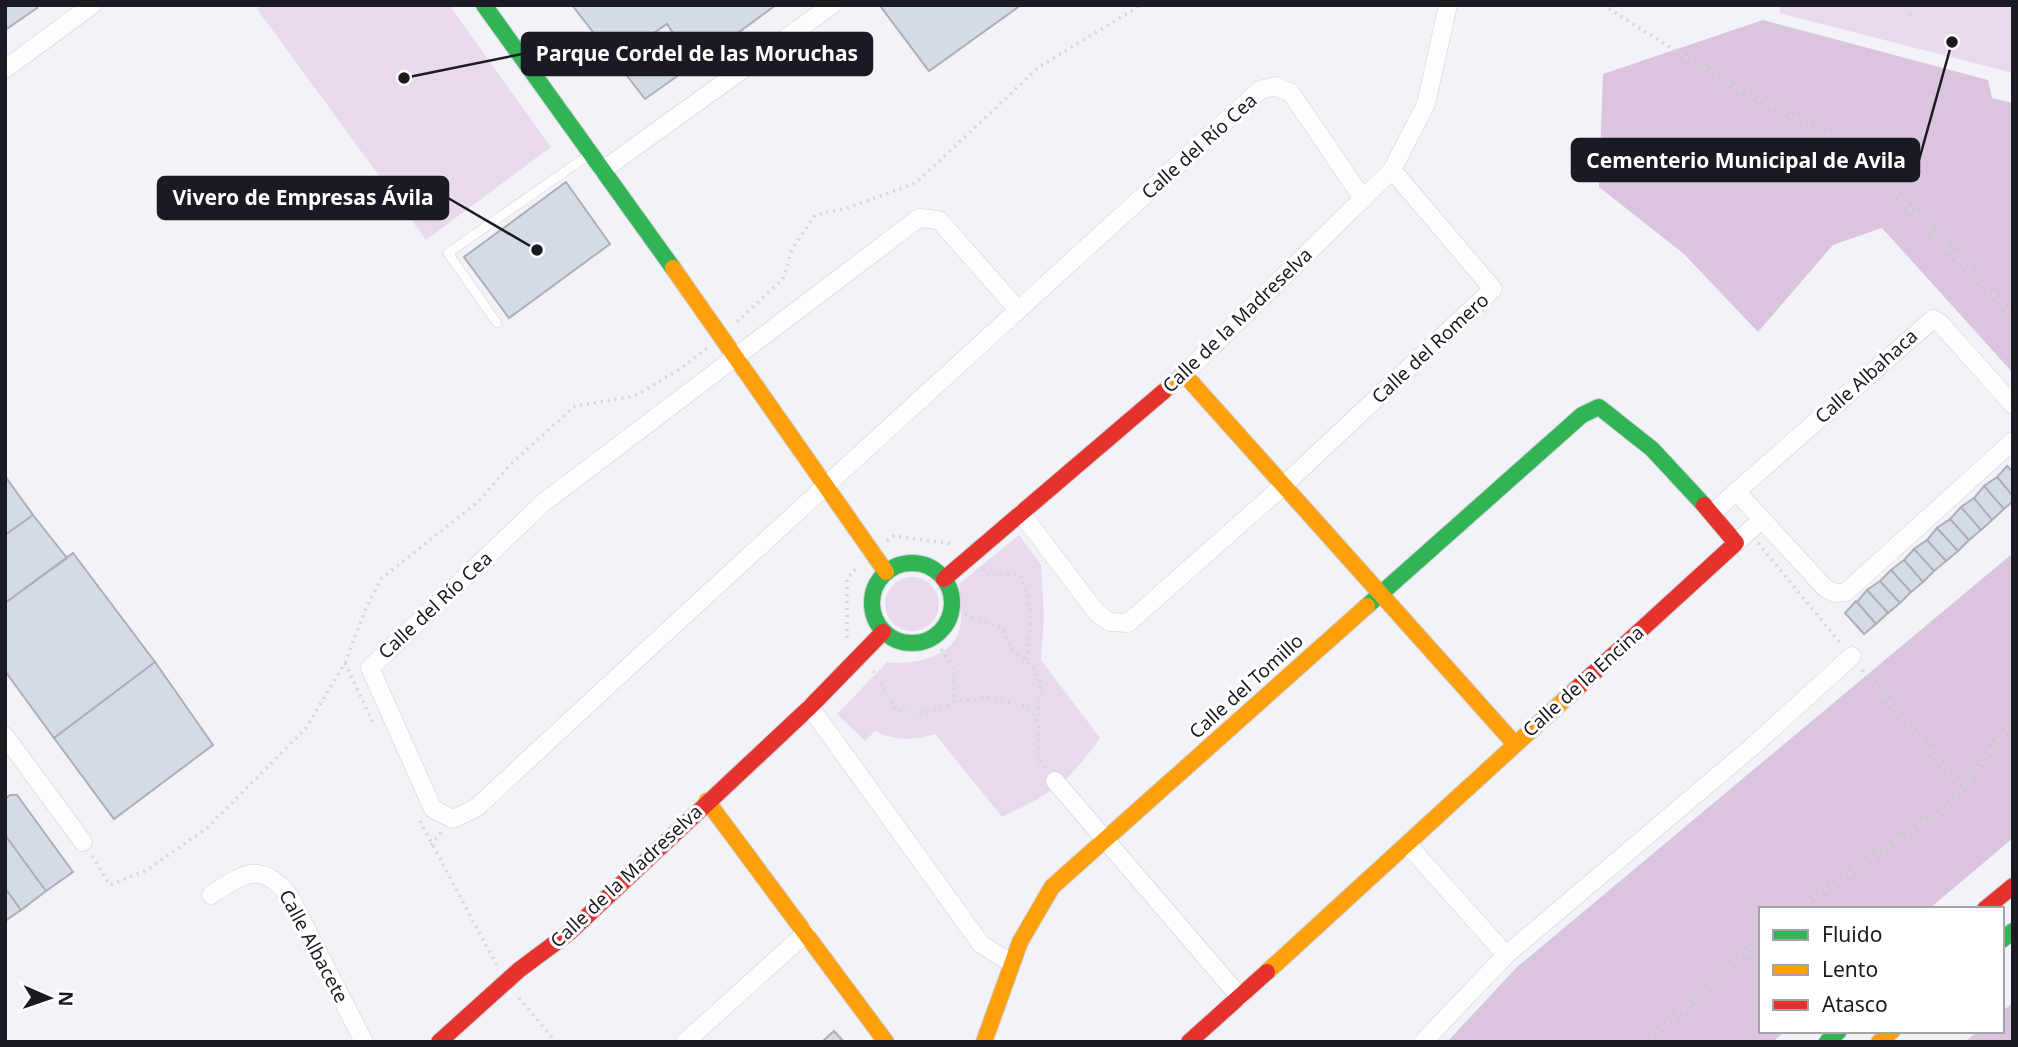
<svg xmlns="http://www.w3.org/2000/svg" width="2018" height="1047" viewBox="0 0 2018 1047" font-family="'Noto Sans',sans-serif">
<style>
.green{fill:#e9d9ec}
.forest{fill:#dac4de}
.building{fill:#d4dbe7;stroke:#acafb5;stroke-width:2}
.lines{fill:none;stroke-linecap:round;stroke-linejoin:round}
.lane-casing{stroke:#cfd0d7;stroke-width:10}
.street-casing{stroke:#cfd0d7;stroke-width:19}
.fast-casing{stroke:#cfd0d7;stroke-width:18}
.slow-casing{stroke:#cfd0d7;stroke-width:18}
.jam-casing{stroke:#cfd0d7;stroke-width:18}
.path{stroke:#d6d6d9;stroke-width:3.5;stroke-dasharray:2 5;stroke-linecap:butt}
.lane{stroke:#fdfdfe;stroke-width:9}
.street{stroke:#fdfdfe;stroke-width:18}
.fast{stroke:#30b455;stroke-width:16}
.slow{stroke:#ff9f0a;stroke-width:16}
.jam{stroke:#e5322d;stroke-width:16}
.labels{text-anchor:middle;stroke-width:6;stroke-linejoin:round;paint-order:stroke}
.street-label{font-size:19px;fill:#1a1b22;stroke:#fff}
.leader{fill:none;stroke:#1a1b22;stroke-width:2.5}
.callout-dot{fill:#1a1b22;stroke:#fff;stroke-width:2.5}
.callout{fill:#1a1b22;stroke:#1a1b22;stroke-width:2.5}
.callout-label{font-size:21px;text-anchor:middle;font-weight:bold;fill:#fff}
</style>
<rect width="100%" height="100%" fill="#f2f3f9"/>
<path class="green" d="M262,5h187l102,142 -125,93 -169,-231z
M1781,5h232v68l-234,-60z
M1019,535l22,30 3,51 -3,44 59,78c-33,46 -47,55 -98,79l-67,-83c-22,7 -39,7 -60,-3l-10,10 -28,-27 50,-52c24,4 67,-5 73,-34 3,-13 0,-30 -1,-44z
M885 604a27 27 0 1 1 54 0a27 27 0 1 1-54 0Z"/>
<path class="forest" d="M1763,20l225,60 4,18 21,5v270l-131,-145 -49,17 -75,87 -74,-78 -85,-67 4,-113z
M2013,553v285l-84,71h-168v122h24l-12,11h-326l70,-75z
M2013,1003v39h-48l13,-11h24v-20z"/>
<path class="building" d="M5,5h30l2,3 -32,22z
M572,5h204l-82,60 -27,-41 -13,9 29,39 -38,27z
M884,5h137l-92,66 -48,-64z
M566,182l44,62 -101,74 -45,-61z
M2007,466l6,6v24l-16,-19z
M5,476l28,39 -28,20z
M1997,477l16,19v5l-9,8 -20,-23z
M1984,486l20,23 -12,11 -18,-22z
M1974,498l18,22 -11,10 -20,-23z
M1961,507l20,23 -12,10 -19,-21z
M33,515l34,43 -62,45v-68z
M1950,519l19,21 -11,11 -21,-23z
M1937,528l21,23 -12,10 -19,-21z
M1927,540l19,21 -12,10 -20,-22z
M1914,549l20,22 -11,11 -19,-22z
M73,553l82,109 -101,76 -49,-67v-68z
M1904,560l19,22 -12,10 -20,-22z
M1891,570l20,22 -11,11 -20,-22z
M1880,581l20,22 -12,10 -21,-23z
M1867,590l21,23 -12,11 -19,-22z
M1856,601l20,23 -12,10 -19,-21z
M155,662l58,83 -99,74 -60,-81z
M10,795h7l56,77 -27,19 -41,-56v-36z
M5,835l41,56 -25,19 -16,-22z
M5,888l16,22 -16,11z
M834,1031l10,11h-22z"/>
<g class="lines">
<defs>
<path id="lane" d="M497,323l-49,-70 142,-99"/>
<path id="street" d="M5,69l87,-64
M603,170l229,-165
M1018,310l-79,-90 -20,-2 -376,285 -173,165 63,141 20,10 23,-11c259,-241 521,-479 784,-718l16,-4 15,7 72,106
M1184,374l208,-204 34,-66 22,-99
M1736,491l89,97 10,5 11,-1 167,-151
M1021,513l76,100 13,9 18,1 156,-138 209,-196 -101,-119
M1712,513l221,-194 7,4 73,82
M1736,543l25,-23
M810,707l171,237 30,19
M5,736l78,106
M1055,781l185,216
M1408,845l98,110
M211,895c33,-22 51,-35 79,2l74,145
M685,1042l121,-109
M1423,1042l83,-87 247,-209 99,-90"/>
<path id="fast" d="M484,5l189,263
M872 603a40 40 0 1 1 80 0a40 40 0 1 1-80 0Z
M1367,606l215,-191 17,-8 53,42 52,56
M2002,940l11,-9
M1827,1042l12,-11"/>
<path id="slow" d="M673,268l213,304
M1163,392l21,-18 330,369
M707,801l179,241
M1267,972l308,-282
M984,1042l36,-100 32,-55 315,-281
M1879,1042l13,-11"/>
<path id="jam" d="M944,579l219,-187
M1575,690l161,-147 -32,-38
M1985,909l28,-23
M439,1042l80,-72 51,-38 240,-225 73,-75
M1189,1042l78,-70"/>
</defs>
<use href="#lane" class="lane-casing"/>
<use href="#street" class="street-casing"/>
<use href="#fast" class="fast-casing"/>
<use href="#slow" class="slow-casing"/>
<use href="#jam" class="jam-casing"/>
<path class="path" d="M1603,5l121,76 125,65 164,169
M1910,15l3,-10
M737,322l46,-43 9,-30 23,-34 29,-6 72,-26 123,-116 102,-62
M887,541l7,-5 60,8
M1758,543l84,102
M983,569l5,7 33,-1 10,36 -4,49
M952,609l50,19 8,20 17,12 14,22 -3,37
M934,637l18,29 2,36
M847,638v-59l11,-13
M345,663l29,62
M1862,670l99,119
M873,671l24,40 29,2 28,-11 31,-5 41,9 12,16 2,39 5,7
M420,821l77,145
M431,845l12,-15
M92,856l18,29 37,-15 60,-42 99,-100 39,-65 21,-55 15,-29 98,-78 34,-39 62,-56 60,-10 45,-27 27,-21
M1796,909l152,-102 65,-85
M519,998l37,44
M1646,1042l115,-102"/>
<use href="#lane" class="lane"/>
<use href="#street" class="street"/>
<use href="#fast" class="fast"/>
<use href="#slow" class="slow"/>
<use href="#jam" class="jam"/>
</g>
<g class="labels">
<g class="street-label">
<text transform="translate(1199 146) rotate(-42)" y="7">Calle del Río Cea</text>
<text transform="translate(1237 320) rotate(-44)" y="7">Calle de la Madreselva</text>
<text transform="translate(1430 348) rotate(-43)" y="7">Calle del Romero</text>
<text transform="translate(1866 376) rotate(-42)" y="7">Calle Albahaca</text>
<text transform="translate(435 605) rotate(-43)" y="7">Calle del Río Cea</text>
<text transform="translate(1583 681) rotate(-42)" y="7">Calle de la Encina</text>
<text transform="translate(1246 686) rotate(-42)" y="7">Calle del Tomillo</text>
<text transform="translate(626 876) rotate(-43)" y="7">Calle de la Madreselva</text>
<text transform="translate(314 946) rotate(62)" y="7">Calle Albacete</text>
</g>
</g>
<path class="leader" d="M404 78L522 54M1952 42L1919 160M537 250L448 198"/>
<g class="callout-dot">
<circle cx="404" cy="78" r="7"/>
<circle cx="1952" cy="42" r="7"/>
<circle cx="537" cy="250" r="7"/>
</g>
<g class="callout">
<rect x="522" y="33" width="350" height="42" rx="7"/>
<rect x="1572" y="139" width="347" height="42" rx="7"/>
<rect x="158" y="177" width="290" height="42" rx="7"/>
</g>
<g class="callout-label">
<text x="697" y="61">Parque Cordel de las Moruchas</text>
<text x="1746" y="168">Cementerio Municipal de Avila</text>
<text x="303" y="205">Vivero de Empresas Ávila</text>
</g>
<rect width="2018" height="1047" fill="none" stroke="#1a1b22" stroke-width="14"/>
<rect x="1759" y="907" width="245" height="126" fill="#ffffff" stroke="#a3a4a7" stroke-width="2"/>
<rect x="1773" y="930" width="35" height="10" fill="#30b455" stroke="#a3a4a7" stroke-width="2"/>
<text x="1822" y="942" font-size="21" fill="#1a1b22">Fluido</text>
<rect x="1773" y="965" width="35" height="10" fill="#ff9f0a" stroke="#a3a4a7" stroke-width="2"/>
<text x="1822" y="977" font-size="21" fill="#1a1b22">Lento</text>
<rect x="1773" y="1000" width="35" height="10" fill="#e5322d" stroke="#a3a4a7" stroke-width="2"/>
<text x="1822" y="1012" font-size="21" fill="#1a1b22">Atasco</text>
<g transform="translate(49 998) rotate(92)" stroke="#ffffff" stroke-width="5" paint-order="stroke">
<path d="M0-5L12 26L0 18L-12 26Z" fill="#1a1b22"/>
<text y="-10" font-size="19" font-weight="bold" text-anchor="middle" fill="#1a1b22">N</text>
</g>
</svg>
